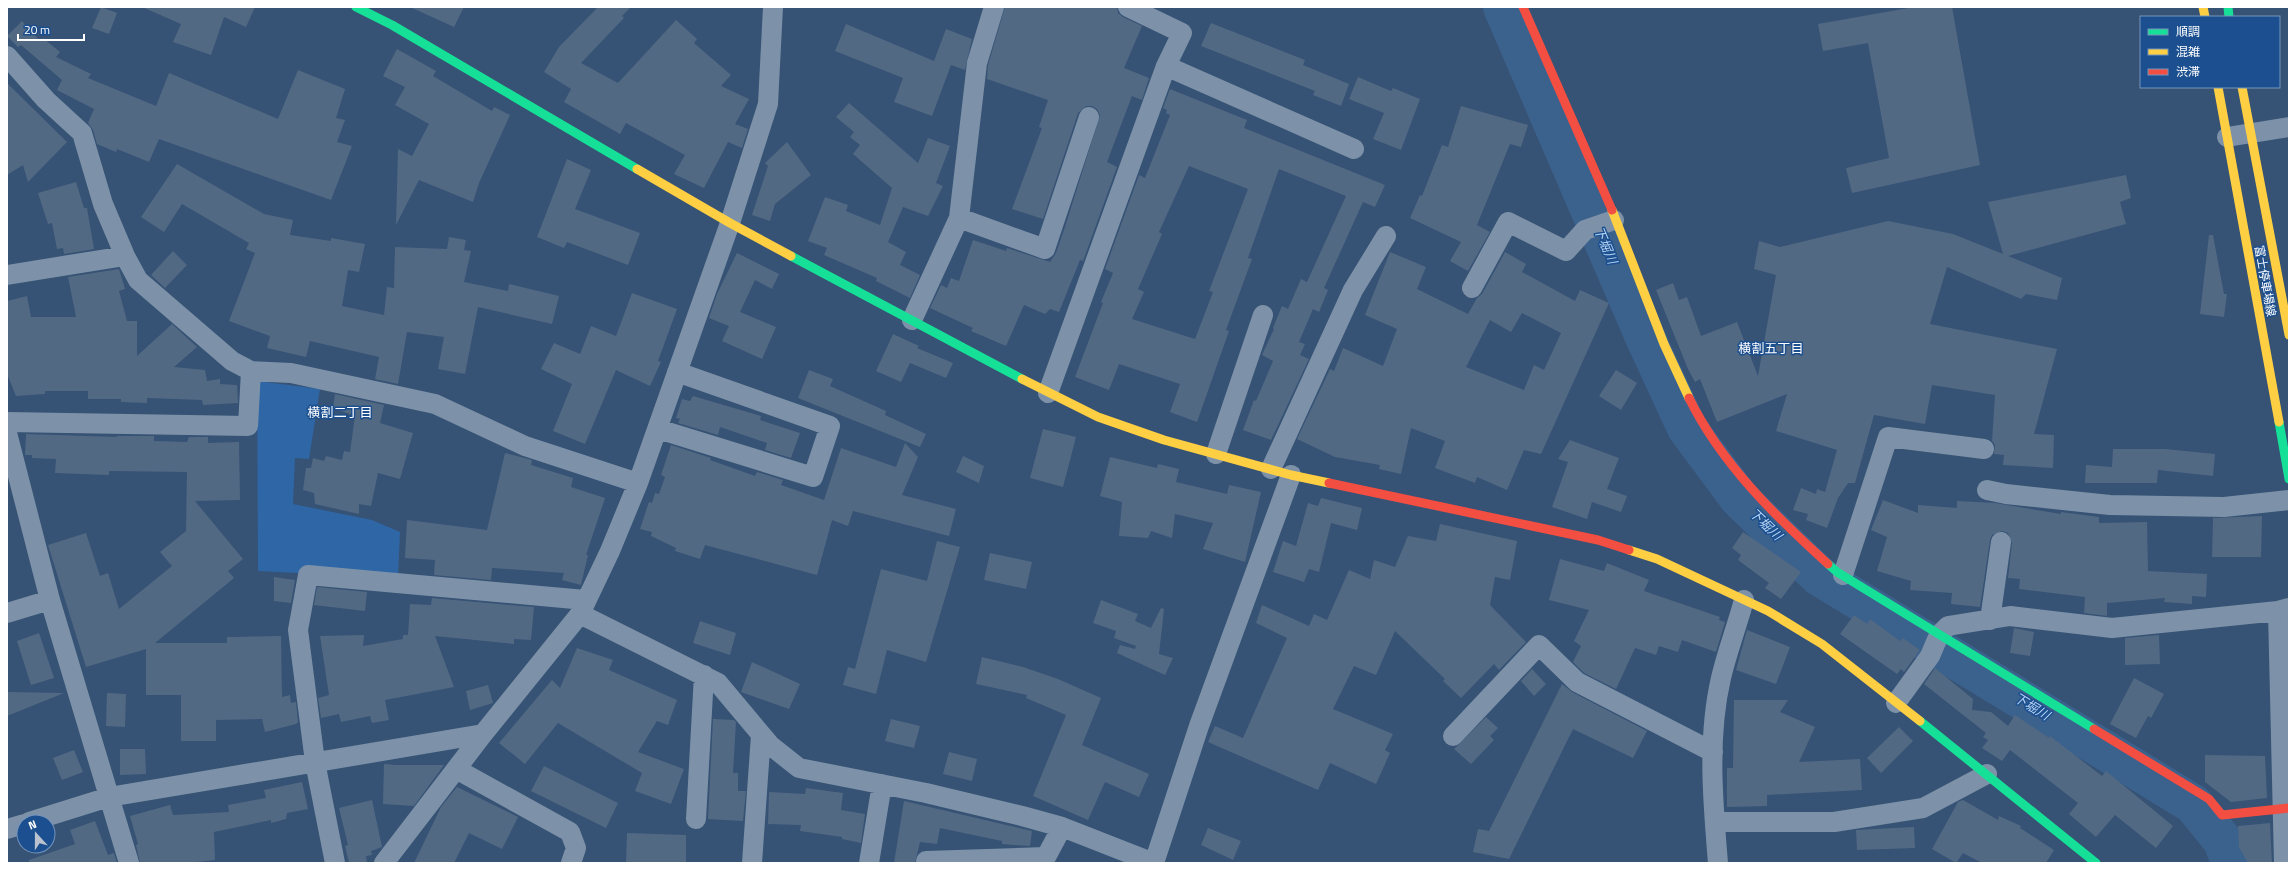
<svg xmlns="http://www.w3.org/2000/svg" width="2296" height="870" viewBox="0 0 2296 870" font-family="'Titillium Web','Noto Sans JP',sans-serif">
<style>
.green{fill:#2f66a5}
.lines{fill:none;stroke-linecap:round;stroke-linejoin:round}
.river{stroke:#3b618d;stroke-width:40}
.building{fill:#526984;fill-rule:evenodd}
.street{stroke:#7d92a8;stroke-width:20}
.fast{stroke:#16e098;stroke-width:9}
.slow{stroke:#ffcf43;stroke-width:9}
.jam{stroke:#f24e42;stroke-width:9}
.labels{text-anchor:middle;stroke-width:3;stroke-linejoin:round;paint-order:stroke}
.street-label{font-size:12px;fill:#fff;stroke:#1b4f8f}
.water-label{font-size:13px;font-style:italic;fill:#b5d3f5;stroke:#1b4f8f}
.neighbourhood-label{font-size:13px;fill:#fff;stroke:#1b4f8f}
</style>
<rect width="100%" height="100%" fill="#365274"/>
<path class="green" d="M257,381l63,8 -11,70 -14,-1 -2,46 79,16 28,12 -2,46 -140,-7z"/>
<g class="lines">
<path class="river" d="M1503,7l142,330 42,91 52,70 80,78 374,228 30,37 8,22"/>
</g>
<path class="building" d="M101,7l16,6 -8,21 -17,-6z
M142,7h113l-9,20 -22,-10 -13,38 -38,-13 8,-18z
M410,7h54l-10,20z
M598,7h33l-9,9 2,2 -43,45 37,20 58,-63 21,19 -3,4 37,32 -10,11 28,13 -14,25 13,5 -6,19 -14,-6 -24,46 -30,-14 11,-19 -59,-32 -6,11 -56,-32 7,-13 -27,-17 15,-25z
M1005,7h112l1,6 5,4 19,9 -18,42 25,10 -7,22 -10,-4 -25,66 10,5 -34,94 -3,-1 -21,52 -9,-3 -5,5 -21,-9 -18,41 -35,-15 2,-3 -43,-20 11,-23 6,3 4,-10 8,3 14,-41 33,11 1,-3 43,14 6,-9 9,-26 35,-112 -3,-6 -5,-3h-6l-8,7 -35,106 -31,-10 30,-81 -3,-1 9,-27 -61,-21 1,-14z
M1914,7h38l28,158 -128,28 -6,-25 43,-10 -21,-115 -45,8 -5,-27z
M22,21l18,20 3,-3 17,14 -4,5 35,17 -3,4 68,28 13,-33 109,46 20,-49 47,19 -9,29 9,2 -8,22 15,4 -21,54 -172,-61 -10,23 -32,-13 -1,3 -19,-8 -4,-14 -5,-7 6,-14 -37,-19 5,-10 -41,-35 -3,2 -11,-11z
M1211,23l94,37 -2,5 46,19 -8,22 -28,-11 2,-4 -114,-45z
M846,24l88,37 12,-32 26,10 -7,31 -14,-5 -19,51 -38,-14 9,-24 -68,-27z
M397,49l39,22 -3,5 59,35 2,-4 16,8 -31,68 -6,19 -54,-22 -23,45 2,-76 14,7 17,-32 -34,-19 10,-18 -22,-11z
M1358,77l33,14 2,-3 27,11 -19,51 -28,-11 11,-26 -35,-14z
M7,83l60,59 -39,40 -5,-17 -16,10z
M1170,89l77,31 -3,8 141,57 -10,22 -12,-5 -39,86 4,2 -9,22 -6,-3 -14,33 6,2 -5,11 9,4 -38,81 -28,-10 11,-30 2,1 17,-40 -11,-6 12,-26 -1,-1 9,-22 6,3 13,-30 6,3 39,-86 -67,-27 -31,89 4,1 -26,71 3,1 -32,91 -27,-10 10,-28 -61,-20 -10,26 -34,-13 28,-74 -2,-1 12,-29 -8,-4 34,-94 6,3 25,-63 -4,-2 1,-3 -4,-2zM1189,166l59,23 -39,102 4,1 -18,47 -63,-20 12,-27 -6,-3 24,-55 -3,-2z
M849,103l69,60 10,-25 22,8 -14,37 7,3 -15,30 -25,-9 -15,35 18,10 -6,13 20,10 -10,23 -34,-17 1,-3 -53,-23 3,-7 -19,-7 17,-44 23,8 -2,6 34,14 12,-37 -39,-34 7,-9 -10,-8 4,-5 -18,-15z
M1461,106l67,19 -7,22 -11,-3 -33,81 13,7 -22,39 -18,-10 11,-19 -51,-24 10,-23 2,1 20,-51 6,2z
M787,142l24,33 -36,29 -5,17 -18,-6 16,-49 -3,-3z
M567,159l24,11 -16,39 65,24 -12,32 -61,-23 -3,6 -27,-11z
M177,164l87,50 29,6 -3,15 41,6v-3l34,6 -6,28 -11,-2 -6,36 42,9 3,-28 7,1 1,-41 52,2 2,-12 17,3 -2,10 7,1 -7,31 44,9 1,-7 50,12 -7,28 -74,-17 -13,67 -27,-5 6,-32 -37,-5 -9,52 -23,-5 4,-22 -69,-16 -4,16 -39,-9 3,-12 -41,-15 26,-68 -9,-4 3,-6 -67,-39 -18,28 -23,-15z
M2126,175l5,23 -11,4 6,22 -118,32 54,22 -5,22 -31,-6 -5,5 -74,-32 -17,57 127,25 -23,85 20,1 -1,33 -50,-3 1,-10 -10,-1 1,-9 -3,-4 3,-46 -63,-10 -7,39 -51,-9 -19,68h-7l-10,15 -11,30 -21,-8 2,-6 -15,-4 8,-22 15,6 1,-5 8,3 12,-42 -61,-19 11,-37 -70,28 -17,-43 -5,3 -7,-13 -32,-79 17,-7 6,17 8,-3 14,39 36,-14 21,54 18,-101 -22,-6 5,-28 21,6 108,-26 65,13 50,20 -15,-52z
M76,182l8,26h3l7,41 -30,5 -1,-6 -6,1 -5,-26 -4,1 -10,-31z
M2209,235h4l11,59h3l-3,23 -24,-3z
M173,251l14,14 -22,23 -14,-13z
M1390,252l36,15 -9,22 51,25 9,-16 5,-4 23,-42 21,12 -4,8 53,29 5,-11 29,13 -68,151 -17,-4 -17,40 -30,-13 -2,6 -40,-15 10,-27 -34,-13 -10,46 -22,-5 1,-4 -45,-8 -38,-18 33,-70 4,2 9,-23 40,18 14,-37 -32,-14zM1522,313l39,20 -17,37 -10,-5 -10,25 -58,-23 24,-47 21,12z
M737,253l42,21 -7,15 -17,-9 -15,32 36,15 -14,32 -40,-18 7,-15 -20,-8 8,-24z
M119,269l6,20 -6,2 8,30h10v35l35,-32 25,23 -23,20 31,3 2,11 13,-2v5l17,1 1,18 -35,2 -1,-5 -55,-2v5l-26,-1v-3h-33v-8h-43v3l-29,2 -9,-22v-73l20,-5 4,21h45l-8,-40z
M632,293l45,16 -19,52 3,1 -11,24 -34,-16 -31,74 -32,-13 19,-47 -31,-15 13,-26 26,11 11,-28 25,10z
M893,334l26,12 -2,2 36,15 -7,15 -36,-15 -9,19 -25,-11z
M809,370l24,9 -3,7 56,25 -1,4 41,19 -6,13 -122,-49z
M1616,370l21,13 -16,27 -22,-14z
M335,394l49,11 -4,18 33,10 -13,46 -22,-6 -7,33 -12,-2v10l-44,-10 -1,-11 -11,-3 3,-22h5l2,-10 11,3 2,-5 16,4 2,-9 6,1 5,-36 -22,-8z
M693,396l68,20 -1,4 40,13 -9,25 -26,-8 2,-7 -47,-16 -2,8 -40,-12 2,-4 -4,-1 6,-19 8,2z
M1043,429l33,8 -13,50 -33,-9z
M26,434l91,3v-1h37v5l33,1 2,-5h19v6l31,-1 1,58 -45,1 48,58 -15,12 6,7 -79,65h72v-6l54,-1 1,61 8,-2 1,8 5,-1 2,20 -2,2 -31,8 -3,-13 -46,1v21h-35v-46h-35v-46l-60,18 -38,-122 38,-12 14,43 8,-3 11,36 53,-43 -12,-14 26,-21 1,-59 -78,-1v4l-54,-2 1,-14 -24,-1v-3h-7z
M1570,440l49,18 -12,31 20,7 -6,16 -29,-10 -5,17 -35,-12 16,-45 -10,-3z
M905,443l13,14 -16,38 54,14 -7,27 -96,-25 -5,15 -16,-6 -15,55 -112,-30 -5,14 -25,-8 1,-3 -25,-12 1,-4 -12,-3 9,-27 3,1 3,-10 4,1 6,-17 -4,-2 10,-30 40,13 -1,2 45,16 2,-4 26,8 -2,5 43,15 17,-52 55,19z
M2113,449h52l50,5 -2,22 -55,-6 -1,13h-72l1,-18 26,2z
M505,453l27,7 -1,5 42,13 -2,9 34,11 -19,57h2l-7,30 -19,-5 2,-7 -72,-5 -1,12 -57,-5 1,-15 -30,-2 2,-38 80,10z
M963,456l21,10 -5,17 -23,-11z
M1110,457l47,11 1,-4 21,5 -3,13 51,12 2,-9 32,7 -16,70 -42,-13 10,-26 -38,-9 -3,24 -21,-7 -3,7 -29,-2 3,-34 -22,-6z
M1321,498l41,10 -5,22 -26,-7 -12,49 -10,-3 -5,13 -31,-10 10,-31 13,5 12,-43 10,3z
M1883,500l35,13v-8l39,3v-7l38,2 66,11v-2l38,5v6l48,-1 1,49 59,3 -1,23 -14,-1v8l-28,-2 1,-4 -58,5v13l-23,-3 1,-16 -66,-8 1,-10 -12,-1 4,-35 -4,-10 -6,-2 -10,4 -2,5 -10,67 -29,-3 1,-11 -42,-3 1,-9 -34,-10 10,-34 -16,-7z
M2262,516l-1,41h-49l1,-39z
M1440,524l77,17 -7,39 -15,-3 -5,28 36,37 -27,28 -5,-6 -33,34 -18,-17 2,-2 -50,-48 -19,44 -22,-9 -21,43 60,25 -8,16 5,3 -14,31 -46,-21 -12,27 -110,-48 7,-16 28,12 44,-100 -31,-15 6,-18 47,21 5,-12 13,6 22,-50 21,9 4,-19 21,7 13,-31 28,5z
M1743,532l58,40 -20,27 -16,-11 4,-5 -31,-23 3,-5 -9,-7z
M937,541l23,6 -34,115 -39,-12 -11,44 -33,-9 5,-18 7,2 26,-100 46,12z
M990,553l42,9 -6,27 -42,-9z
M1560,559l44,12 3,-8 42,17 -5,11 76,26 -1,3 6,2 -9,30 -34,-12 -4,12 -19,-6 -3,9 -21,-7 -19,41 -32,-16 -11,-11 8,-16 -7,-5 15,-31 -40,-10z
M274,577l21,3 -4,23 -17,-2z
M317,587l50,5 -2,19 -51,-6z
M432,598l102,9 -3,33 -17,-1v5l-79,-8 19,51 -69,13 4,20 -17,3 -2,-7 -29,6 -2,-8 -18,4 -3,-20 11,-3 -9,-59 44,-1 -1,11 40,-7v-4h5l2,-31 21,1z
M1101,600l37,14 -3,7 16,7 10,-20 3,1 -5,45 14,4 -8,17 -48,-22 3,-8 15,4 1,-3 -22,-8 2,-7 -23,-8z
M1854,615l13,9 3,-5 30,22 3,-3 17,12 -16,22 -3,-3 -4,5 -57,-40z
M700,621l36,12 -6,22 -37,-12z
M2014,628l20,4 -4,24 -20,-3z
M1747,630l43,17 -14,37 -40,-14z
M39,633l15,45 -23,7 -14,-44z
M2159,635l1,29 -35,1v-27z
M577,648l36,12 -4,10 68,30 -9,25 -11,-4 -19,31 46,17 -13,35 -36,-13 7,-18 -84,-50 -33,41 -26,-21 53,-63 8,8z
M982,657l41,10 35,12 43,19 -19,47 67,29 -10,23 -34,-15 -17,38 -55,-24 33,-81 -40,-17 1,-3 -51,-11z
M752,662l48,22 -11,25 -48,-17z
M1935,668l38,31 -1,11 19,2 17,14 7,-11 34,23 1,-2 52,40 4,-5 67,55 -17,22 -41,-33 -19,22 -27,-23 9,-11 -68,-53 -8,11 -20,-13 6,-8 -5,-3 3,-4 -62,-49z
M1532,669l14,15 -12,12 -13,-15z
M2134,678l30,16 -13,24 -3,-2 -12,22 -26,-14z
M1562,684l10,8 75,39 -14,27 -60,-29 -64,130 -36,-7 5,-23 11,2z
M488,685l5,18 -23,7 -4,-19z
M7,692l57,1 -57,23z
M107,693l19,1 -1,33 -19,-1z
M1734,700h54l-8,12 35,15 -16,35 61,-3 2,31 -95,5v11l-40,1v-39h6z
M1486,717l12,11 -8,8 4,4 -23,24 -17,-15z
M713,719l21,1 2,2 -3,51h5v18h8l-3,30 -35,-2z
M891,719l29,7 -6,22 -29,-7z
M1899,727l14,14 -32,32 -14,-15z
M120,749h25l1,25 -26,1z
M74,750l9,22 -21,8 -9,-22z
M949,752l28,7 -5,22 -29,-7z
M2205,755l60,1 2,42 -36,4 -26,-20z
M384,764l12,1h48l-30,41 -31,-2z
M544,766l74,37 -12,25 -75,-37z
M302,782l6,27 -21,4 -1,6 -15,4v-3l-57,12 1,28 -27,3h-48l-4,-18 2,-1 -8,-28 40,-11 3,10 56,-3 -1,-7 38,-7 -2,-8z
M457,787l61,30 -16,32 -33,-16 -15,30h-40l27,-56z
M806,788l37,5 -2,17 24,4 -4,29 -19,-4v-2l-42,-6 1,-6 -33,-1 1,-32 36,2z
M372,800l10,47 -11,4 1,4 -6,1 1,7h-18l-4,-17 3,-1 -9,-37z
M1963,800l35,20 1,-4 22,10 -1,2 34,22 -8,13h-64l-19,-10 -7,10 -24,-14 26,-47z
M904,801l128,30 -2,15 -28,-2v-3l-62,-13 -3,16 -17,-2 -5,21h-21z
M95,821l13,34 6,-2 3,10h-88v-3l46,-16 -5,-14z
M2270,823l2,40h-24l-9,-16 -1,-21z
M1914,827l1,21 -58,2 -1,-20z
M1208,828l33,13 -8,19 -32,-15z
M627,833l59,2v28h-60z"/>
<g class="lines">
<path class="street" d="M7,56l39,44 36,33 21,71 22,52 13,24 94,81 19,10 40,2 144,31 90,42 113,37
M1166,66l188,83
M2227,137l62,-10
M959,218l86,31 44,-132
M7,275l118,-19
M1472,288l36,-66 58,29 19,-21 29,-10
M912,320l47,-102 18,-155 17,-56
M1048,393l118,-327 16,-33 -54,-26
M7,422l241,4 3,-55
M658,429l155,48 17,-51 -153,-54
M7,433l43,167 79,263
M1216,454l47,-139
M1271,469l82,-179 33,-54
M1987,490l19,4 104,11 114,2 65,-7
M1843,575l45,-138 96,12
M2278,611l6,252
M7,613l43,-13
M580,614l138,69 52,62 29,23 127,25 96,23 40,11 92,36
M1990,620l11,-78
M1896,703l34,-47 9,-21 9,-9 62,-10 102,12 166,-17 11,-3
M1453,736l86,-91 38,37 136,70
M456,769l114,63 6,16 -5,15
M696,819l8,-144
M29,822l80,-25 374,-63
M1715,822h119l89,-14 64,-34
M7,829l17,-5
M926,861l120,-4 16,-30
M335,863l-20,-101 -17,-132 10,-55 277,25
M384,863l99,-129 97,-120 30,-63 28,-68 92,-260 38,-119 5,-97
M752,863l9,-128
M869,863l13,-79
M1154,863l45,-137 92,-251
M1718,863c-5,-60 -11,-125 3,-185 6,-26 16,-52 23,-78"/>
<path class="fast" d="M356,7l36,18 245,144
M2228,7l1,10
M791,256l231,123
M2279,422l10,57
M1828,564l9,8 257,157
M1920,721l176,142"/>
<path class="slow" d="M2203,7l2,10
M2218,87l61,335
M2242,87l47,248
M637,169l93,54 61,33
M1612,210l52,134 25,54
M1022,379l76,38 66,23 127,35 38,8
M1629,550l28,9 111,52 54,33 98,77"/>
<path class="jam" d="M1523,7l89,203
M1689,398c32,65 85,117 139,166
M1329,483l269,57 31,10
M2094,729l115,70 13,16 67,-7"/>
</g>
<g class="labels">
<g class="street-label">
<text transform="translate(2265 281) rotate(80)" y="4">富士停車場線</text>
</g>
<g class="water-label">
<text transform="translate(1606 245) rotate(67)" y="5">下堀川</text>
<text transform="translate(1766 524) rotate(44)" y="5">下堀川</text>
<text transform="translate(2032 706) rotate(31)" y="5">下堀川</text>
</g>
<g class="neighbourhood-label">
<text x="1771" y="353">横割五丁目</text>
<text x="340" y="417">横割二丁目</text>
</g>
</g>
<rect width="2296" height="870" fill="none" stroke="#ffffff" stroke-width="16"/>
<rect x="2140" y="16" width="140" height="72" fill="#1b4f8f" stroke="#7695bc"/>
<rect x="2148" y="29" width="20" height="6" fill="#16e098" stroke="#7695bc"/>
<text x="2176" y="36" font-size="12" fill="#ffffff">順調</text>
<rect x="2148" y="49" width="20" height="6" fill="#ffcf43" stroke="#7695bc"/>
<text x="2176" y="56" font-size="12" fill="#ffffff">混雑</text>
<rect x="2148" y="69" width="20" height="6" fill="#f24e42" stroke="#7695bc"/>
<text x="2176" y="76" font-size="12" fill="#ffffff">渋滞</text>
<g transform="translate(36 834) rotate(339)"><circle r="19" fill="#1b4f8f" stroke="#7695bc"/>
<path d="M0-3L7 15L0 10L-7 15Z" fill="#b9c2ce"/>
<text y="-6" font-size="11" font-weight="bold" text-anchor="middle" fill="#ffffff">N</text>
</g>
<path d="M18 34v6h66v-6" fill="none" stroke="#ffffff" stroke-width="2"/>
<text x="24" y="34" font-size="12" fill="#ffffff" stroke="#1b4f8f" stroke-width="3" paint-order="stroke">20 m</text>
</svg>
